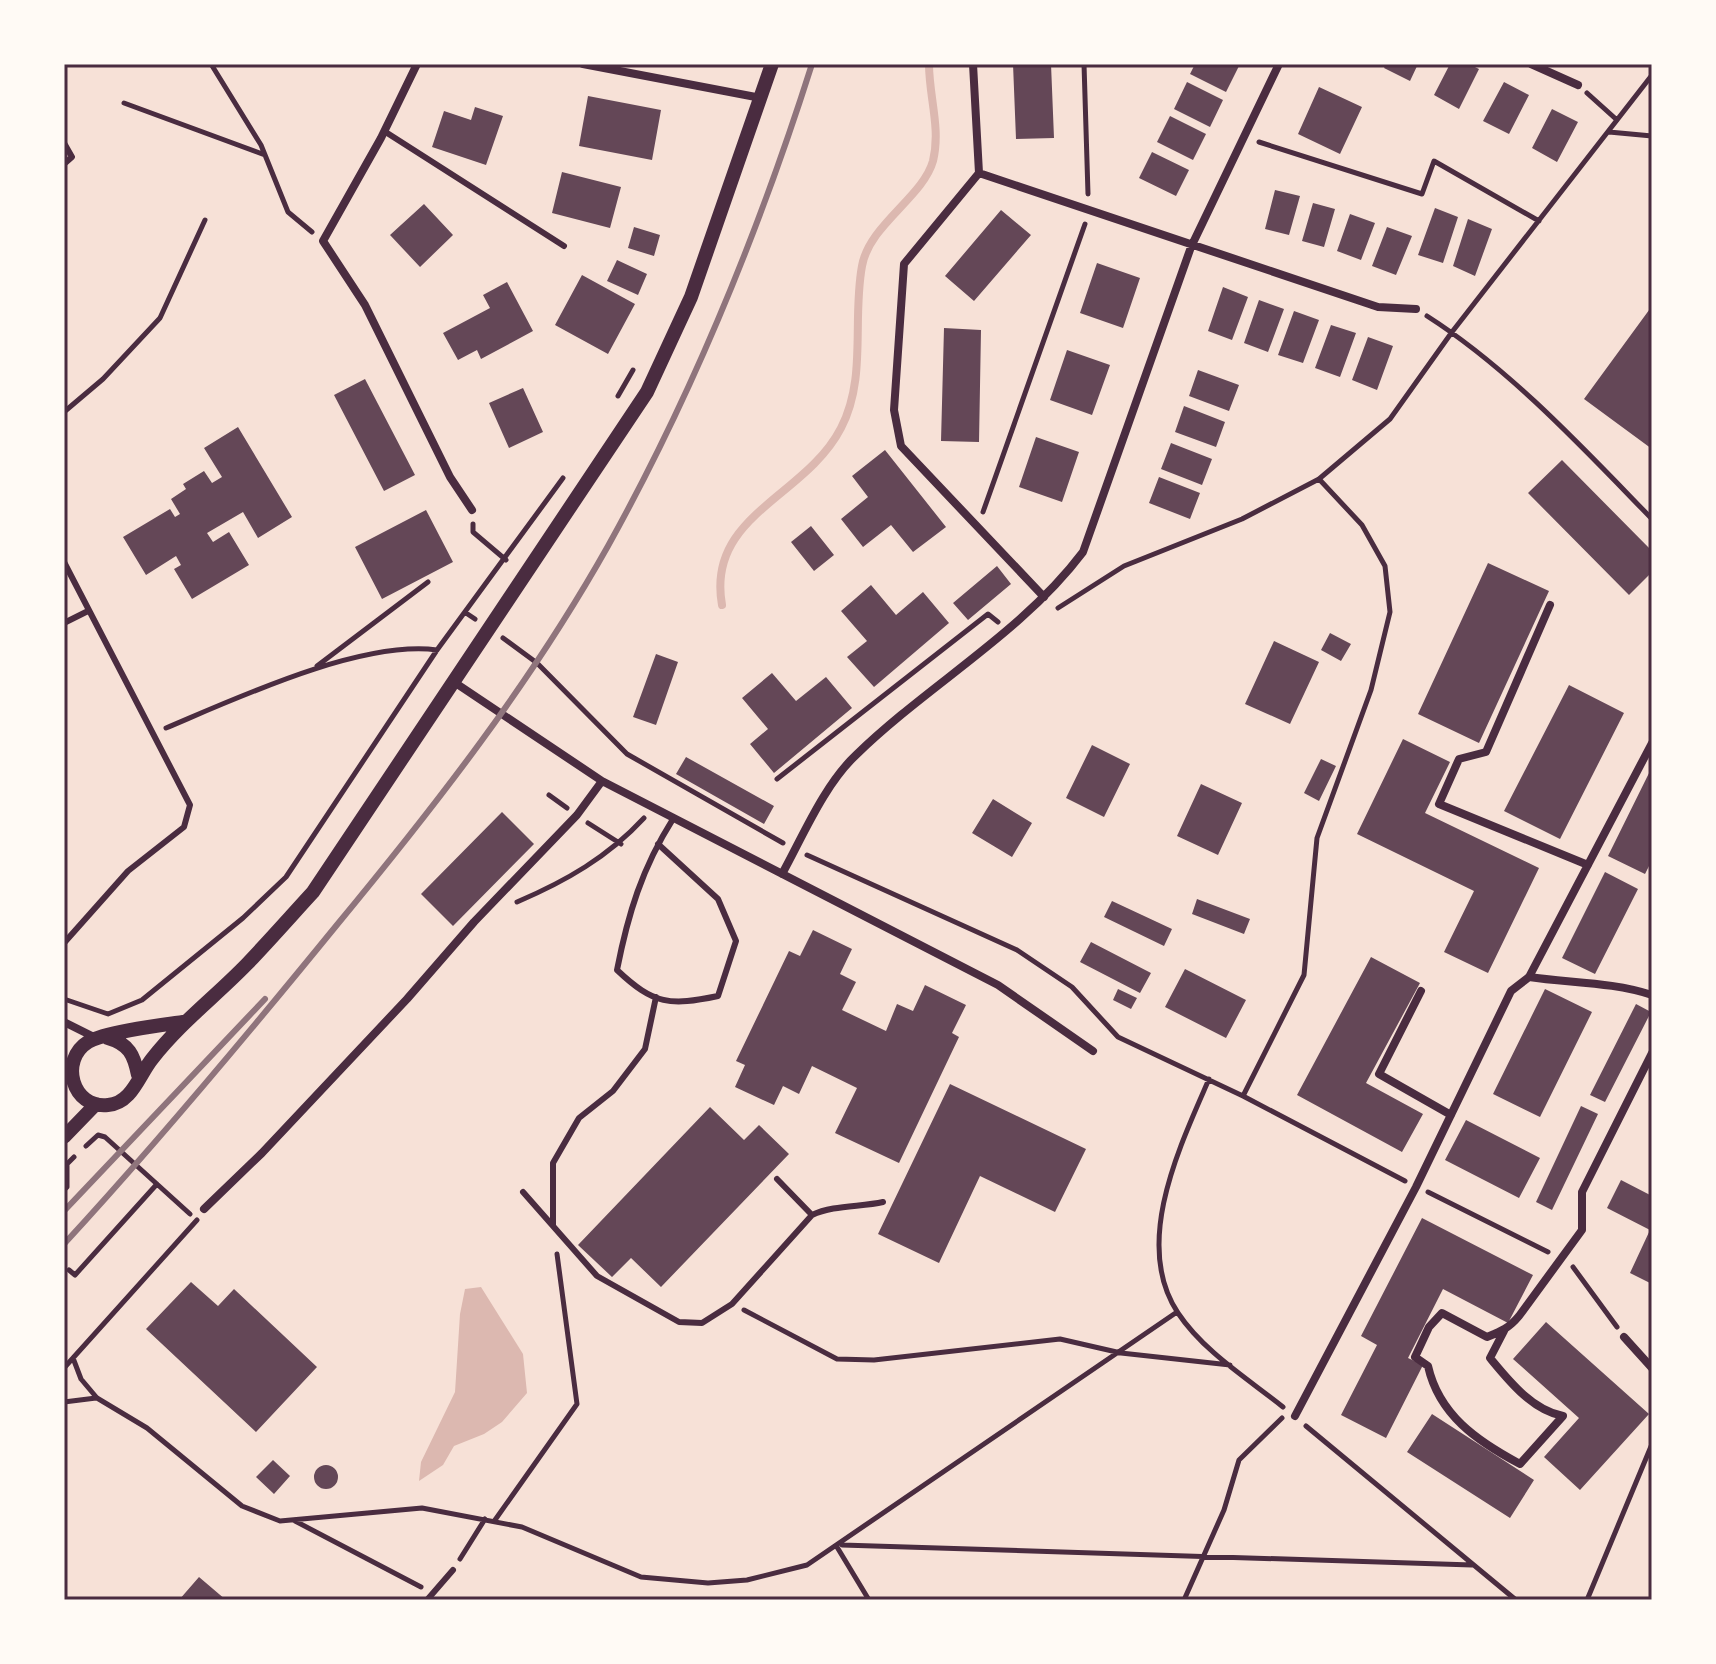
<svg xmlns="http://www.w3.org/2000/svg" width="1716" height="1664" viewBox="0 0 1716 1664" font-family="Montserrat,sans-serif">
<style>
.water{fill:#dcb8b0}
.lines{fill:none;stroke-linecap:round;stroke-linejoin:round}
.stream{stroke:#dcb8b0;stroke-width:8}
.building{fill:#644757}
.path{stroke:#4a2c40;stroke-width:5}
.service{stroke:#4a2c40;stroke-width:6}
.minor{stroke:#4a2c40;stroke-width:8}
.tertiary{stroke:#4a2c40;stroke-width:14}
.rail{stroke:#8f747c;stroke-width:6}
.neatline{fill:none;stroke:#4a2c40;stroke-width:3}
</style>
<rect width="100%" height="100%" fill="#f7e1d7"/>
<path class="water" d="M481,1287l42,67 4,39 -25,29 -18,12 -30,12 -11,19 -24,16 2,-19 34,-70 5,-78 5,-25z"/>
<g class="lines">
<path class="stream" d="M722,605c-16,-90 83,-107 119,-177 26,-50 11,-108 21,-162 7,-41 61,-69 71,-105 8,-33 -4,-64 -4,-97"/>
</g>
<path class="building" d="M1013,64h38l3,74 -38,1z
M1195,64h41l3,2 -13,26 -36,-18z
M1386,64h32l-8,17 -26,-13z
M1450,64h19l10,5 -20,40 -25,-14z
M1187,82l36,18 -13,27 -36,-18z
M1504,82l25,13 -20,39 -26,-13z
M1319,87l43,20 -22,47 -42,-20z
M588,96l73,14 -9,50 -73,-14z
M475,107l28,9 -17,49 -54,-18 12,-36 27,9z
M1552,109l26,13 -21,40 -25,-14z
M1170,116l36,18 -13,26 -36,-18z
M1152,152l37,18 -13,26 -37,-18z
M562,172l59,15 -11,41 -58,-15z
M1275,190l25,6 -11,39 -24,-6z
M1313,203l22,6 -11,38 -22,-6z
M424,204l29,31 -33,32 -30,-32z
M1435,208l23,9 -15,46 -25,-8z
M1001,210l30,25 -57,66 -29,-25z
M1350,214l25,9 -14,37 -24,-9z
M1468,219l24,10 -17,47 -22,-10z
M634,227l26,8 -6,21 -26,-8z
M1387,227l25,9 -16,39 -24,-9z
M617,260l30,14 -9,21 -31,-14z
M1097,263l43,15 -17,50 -43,-15z
M582,275l53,29 -27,50 -53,-29z
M507,282l26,49 -52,28 -4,-9 -19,10 -15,-27 47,-25 -7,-13z
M1223,287l25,10 -16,43 -24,-9z
M1259,300l25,9 -16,43 -24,-9z
M1652,306v143l-68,-50z
M1294,311l25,9 -16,43 -25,-8z
M1331,325l25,8 -16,44 -25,-9z
M944,328l37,2 -2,112 -38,-1z
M1368,337l25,9 -16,44 -25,-10z
M1067,350l43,15 -18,50 -42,-15z
M1198,370l41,15 -10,26 -40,-15z
M365,379l50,96 -31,16 -50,-96z
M523,388l20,44 -34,16 -20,-45z
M1184,406l41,16 -9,25 -41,-15z
M238,427l54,90 -34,21 -15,-26 -36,21 6,9 16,-10 20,33 -57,34 -18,-30 7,-4 -5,-9 -30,19 -23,-38 47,-28 5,8 5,-3 -9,-15 15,-10 -3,-5 21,-13 8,12 10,-6 -18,-29z
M1036,437l43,15 -17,50 -43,-15z
M1171,443l41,16 -10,26 -41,-16z
M885,450l61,77 -33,25 -22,-27 -28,22 -22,-28 27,-22 -16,-21z
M1562,460l90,91v21l-23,23 -101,-102z
M1159,477l41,16 -10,26 -41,-16z
M426,510l27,52 -71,37 -27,-52z
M811,526l23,29 -20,16 -23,-29z
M1488,563l61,28 -70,152 -61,-29z
M997,566l14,18 -43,36 -15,-17z
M871,585l25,30 27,-23 26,31 -75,64 -27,-30 20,-16 -26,-30z
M1330,633l21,11 -10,17 -20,-11z
M1274,641l45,21 -29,62 -45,-20z
M656,654l22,8 -22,63 -23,-8z
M772,673l24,28 30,-24 26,31 -78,65 -24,-29 18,-15 -26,-31z
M1569,685l55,28 -64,126 -56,-28z
M1403,739l47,23 -25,51 114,55 -51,105 -44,-21 30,-61 -117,-57z
M1092,745l38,19 -26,53 -38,-19z
M686,757l88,49 -10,18 -88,-50z
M1321,759l15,7 -17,35 -15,-8z
M1652,767v93l-7,14 -37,-18z
M1201,784l41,19 -24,52 -41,-19z
M993,799l39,24 -20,34 -40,-24z
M502,812l32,32 -81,82 -32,-32z
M1605,872l33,17 -43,85 -33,-16z
M1197,899l53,20 -6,15 -52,-20z
M1112,901l60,28 -8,17 -60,-29z
M813,930l39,19 -12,25 16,8 -14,28 44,21 11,-27 16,7 12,-26 41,20 -14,28 7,4 -60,126 -64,-30 22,-45 -45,-22 -13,28 -16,-8 -9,19 -39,-18 10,-22 -9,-4 53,-110 11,5z
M1091,942l60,31 -11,20 -60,-31z
M1371,957l49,26 -54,100 57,31 -21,38 -105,-57z
M1185,969l61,31 -20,38 -61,-31z
M1118,989l19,9 -6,11 -18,-9z
M1545,989l47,23 -52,105 -47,-23z
M1636,1004l15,8 -46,90 -15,-7z
M950,1084l136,65 -31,63 -75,-36 -41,87 -61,-29z
M1581,1106l17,8 -46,96 -16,-8z
M710,1107l34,33 15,-15 30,29 -128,133 -30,-29 -19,19 -34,-32z
M1466,1120l74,38 -21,40 -74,-38z
M1621,1180l31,16v88l-22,-11 20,-43 -43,-22z
M1422,1218l111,57 -25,48 -65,-34 -35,69 15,7 -37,73 -45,-23 36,-70 -16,-9z
M191,1282l27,24 16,-17 83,78 -61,65 -110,-103z
M1546,1322l103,92 -69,76 -36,-33 35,-39 -66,-59z
M1432,1414l102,66 -24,38 -103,-66z
M273,1460l17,16 -16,18 -18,-17z
M314 1477a12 12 0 1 1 24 0a12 12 0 1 1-24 0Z
M199,1577l27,23h-47z"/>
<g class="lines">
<path class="path" d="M211,64l50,81 27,67 24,20
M1084,64l4,130
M1587,93l30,27
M124,103l141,52
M1609,132l43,4
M1259,142l163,52 12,-33 105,60
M1427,316c83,53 157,133 225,203
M618,396l15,-26
M64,412l39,-33 57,-61 45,-98
M983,512l102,-288
M473,524v8l33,28
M1058,608l66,-42 118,-47 77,-40 71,-60 62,-87 200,-257
M466,613l9,6
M503,638l34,25 90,91 156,89
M317,666l111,-84
M166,728c71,-30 195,-88 271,-78
M777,779l211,-165 10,8
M549,795l18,13
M588,823l33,21
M807,855l210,95 55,37 46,50 125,59 162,85
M517,902c49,-21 91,-45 127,-84
M64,999l44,15 34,-14 101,-82 43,-41 151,-227 126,-172
M1209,1079c-29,67 -77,165 -31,234 25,38 70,66 105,94
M1243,1096l61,-121 13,-137 54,-148 19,-78 -5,-46 -23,-41 -43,-46
M86,1146l12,-11 7,2 85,77
M64,1190l3,-3v-23l7,-7
M1428,1192l120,60
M1573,1267l44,60
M69,1270l6,5 82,-91
M744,1310l93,49 37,1 186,-21 61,14 109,12
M73,1358l8,21 16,19 50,30 95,78 38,15 142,-13 100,19 119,50 67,6 39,-3 60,-15 370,-253
M64,1368l133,-148
M64,1402l32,-4
M1306,1426l210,174
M495,1520l82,-116 -20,-150
M295,1521l126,66
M842,1545l630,20
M837,1547l32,53
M460,1559l25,-40
M1184,1600l40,-90 15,-50 43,-42
M1587,1600l65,-156"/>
<path class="service" d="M384,131l180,115
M64,143l8,14 -8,7
M64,562l126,243 -6,22 -56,44 -64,72
M64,623l24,-12
M658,844l60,55 18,42 -18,55c-48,10 -64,9 -101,-26 11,-56 25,-102 56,-151
M777,1179l35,36
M523,1192l74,84 82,46 23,1 30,-19 80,-89c21,-10 49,-8 71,-13
M553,1225v-62l26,-45 34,-27 32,-42 11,-52
M427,1600l26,-30"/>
<path class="minor" d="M417,64l-36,74 -58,103 42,64 85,172 22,33
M583,64l178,34
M973,64l6,109 -75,91 -10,146 7,36 143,151
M1531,64l47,21
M979,173l399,134 38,2
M1550,605l-64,147 -27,7 -20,45 149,61
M602,781l396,204 95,66
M782,874c21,-38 42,-89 74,-119 73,-71 165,-121 227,-203l108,-305 88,-183
M1529,977c41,6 84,5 123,18
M1421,991l-42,83 72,41
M64,1022l32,16
M204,1209l58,-56 145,-154 67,-77 103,-107 25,-34 -148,-99
M1504,1331l-14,27c19,23 42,52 73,58l-43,48c-43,-23 -81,-49 -92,-98l-13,-9 14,-30 13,-14 45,24c15,-6 22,-9 32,-21l63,-86v-38l70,-139
M1624,1337l28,31
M1295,1416l121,-229 95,-196 18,-14 123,-234"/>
<path class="tertiary" d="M183,1022c-21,3 -78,10 -95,20 -29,18 -16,67 20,63 24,-2 31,-30 44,-46 28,-36 63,-62 95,-95 22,-23 44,-48 66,-72l334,-500 44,-95 81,-233
M108,1038c21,6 26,17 30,37
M64,1137l32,-33"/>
<path class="rail" d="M64,1211l201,-212
M64,1244c95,-103 184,-210 272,-318 100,-121 195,-243 272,-380 85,-153 151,-315 204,-482"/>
</g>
<rect width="1716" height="1664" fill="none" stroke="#fffaf5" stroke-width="132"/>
<rect x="66" y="66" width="1584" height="1532" class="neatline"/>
</svg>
